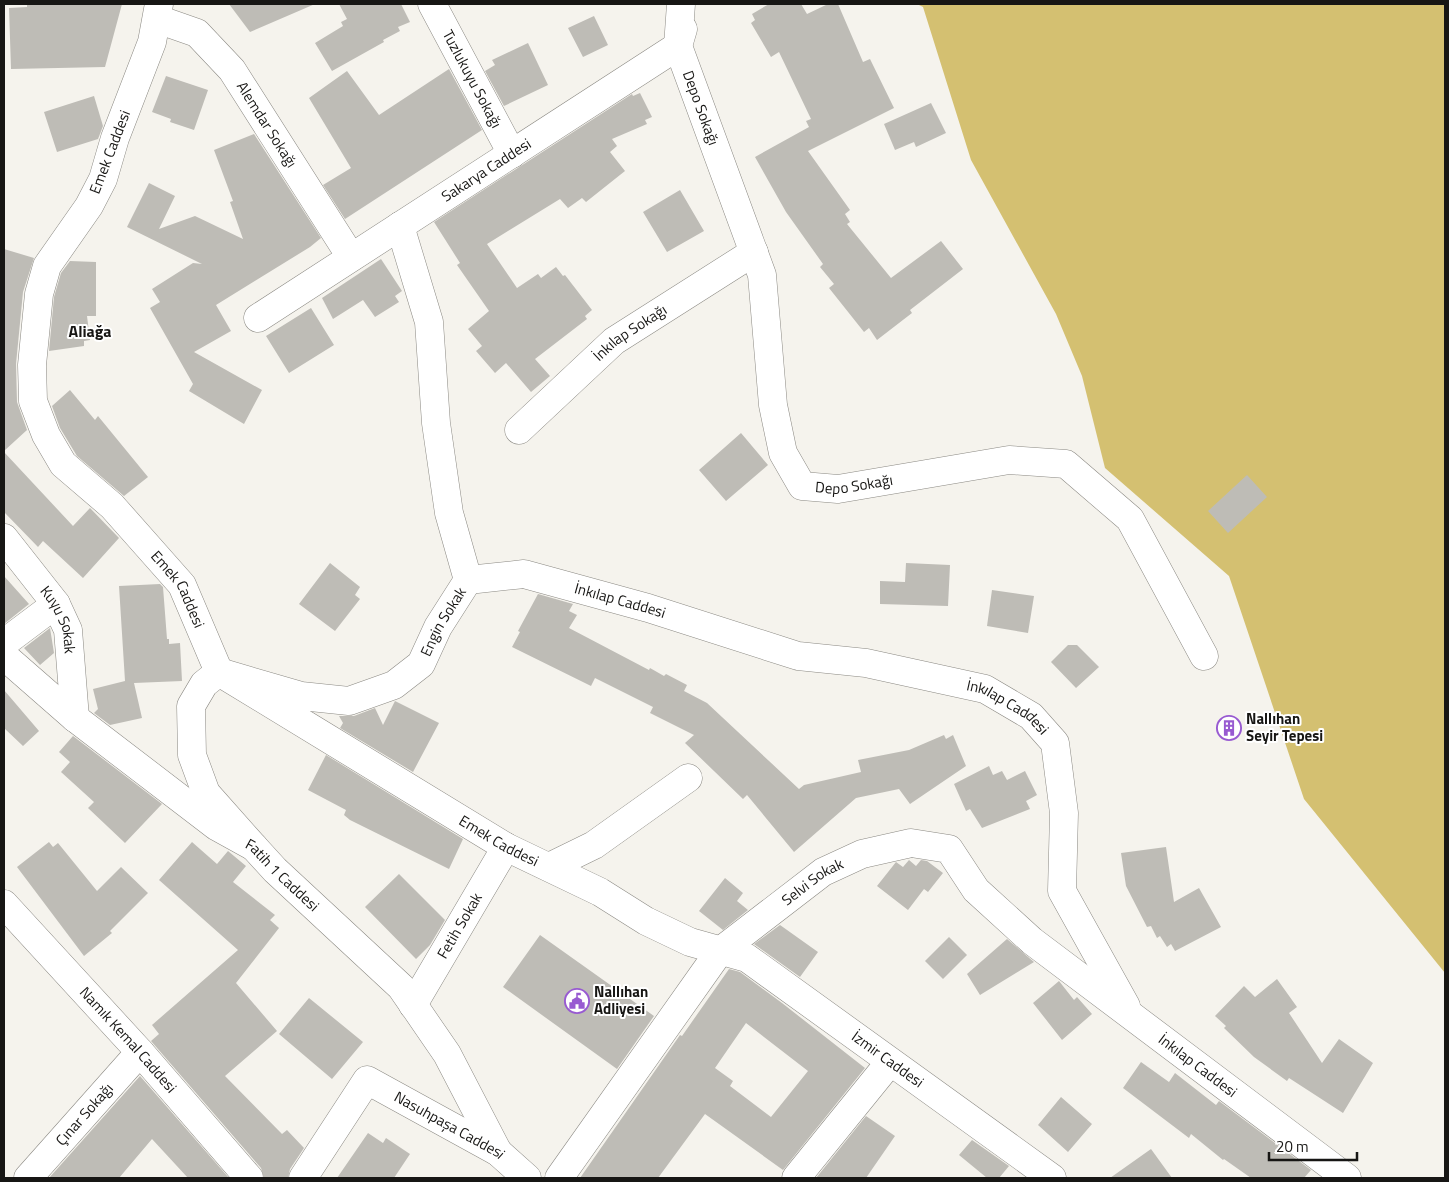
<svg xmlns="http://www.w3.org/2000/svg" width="1449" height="1182" viewBox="0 0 1449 1182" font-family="'Titillium Web',sans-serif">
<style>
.forest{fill:#d4c071}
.building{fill:#bebcb6;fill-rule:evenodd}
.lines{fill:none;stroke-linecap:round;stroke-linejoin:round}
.minor-casing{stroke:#8b8983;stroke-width:29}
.minor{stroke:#fff;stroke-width:28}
.labels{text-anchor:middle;stroke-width:4;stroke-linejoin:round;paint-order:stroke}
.street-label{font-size:15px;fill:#171614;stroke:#fff}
.poi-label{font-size:15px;font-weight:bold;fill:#171614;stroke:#fff;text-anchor:start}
.neighbourhood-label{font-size:16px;font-weight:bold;fill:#171614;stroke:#fff}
</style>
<rect width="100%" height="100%" fill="#f5f3ed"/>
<path class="forest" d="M917,4h528v969l-141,-174 -75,-223 -124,-108 -23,-92 -26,-62 -85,-154 -48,-153z"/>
<path class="building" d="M27,4h95l-17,63 -94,2 -2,-61 18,-1z
M229,4h86l-65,28z
M339,4h62l9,18 -12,5 2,4 -17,9 1,2 -52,29 -17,-28 28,-17 -2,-4 6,-3z
M769,4h32l6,10 21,-10h10l25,58 7,-3 24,49 -86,43 42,59 -5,4 5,8 -3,2 44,54 50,-37 22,28 -53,41 2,3 -35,27 -8,-12 -5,4 -35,-44 5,-4 -14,-17 3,-3 -37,-52 -31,-55 54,-30 -3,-6 5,-2 -32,-67 -8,5 -20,-34 4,-3 -3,-6z
M594,16l14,29 -25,12 -15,-29z
M528,43l20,42 -44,21 -19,-35 10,-6 -3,-5z
M449,69l33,61 -137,89 -22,-34 28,-17 -42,-70 38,-27 32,44z
M166,76l42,14 -14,40 -24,-8 1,-3 -19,-7z
M640,93l12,24 -7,3 2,4 -35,15 5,7 -7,6 15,19 -39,31 -4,-4 -14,10 -8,-9 -73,45 30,44 21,-14 3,4 15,-11 7,9 2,-1 27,35 -7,6 2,3 -52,40 15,17 -19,16 -25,-29 -11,10 -19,-22 6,-5 -14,-17 21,-18 -32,-46 3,-2 -26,-41 198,-128 1,2z
M94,96l9,30 -5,13 -41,13 -13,-40z
M931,103l15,30 -30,14 -2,-5 -19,8 -11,-26z
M254,134l67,104 -11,9 -94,58 15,26 -37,21 68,38 -18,34 -55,-33 4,-7 -43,-76 10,-6 -8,-13 41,-26 9,1 -75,-37 22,-44 26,13 -16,33 36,-13 48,23 -13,-37 3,-1 -19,-51z
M680,190l24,41 -37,21 -24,-40z
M4,249l30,9 -11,34 -7,72 1,38 10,28 -23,21z
M381,259l21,32 -7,5 4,6 -24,15 -12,-17 -30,19 -11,-21z
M70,261l26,1v54h-9l3,24 -6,1v5l-35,5 5,-54 7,-24z
M311,308l23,37 -45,28 -23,-37z
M70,390l25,30 3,-4 50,61 -24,19 -47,-40 -17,-28 -8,-22z
M741,433l27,32 -42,36 -27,-31z
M4,452l69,74 17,-18 29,30 -36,40 -40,-37 -5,6 -34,-35z
M1247,475l20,22 -39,36 -20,-22z
M330,563l30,24 -5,8 5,4 -25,32 -36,-27z
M906,563l44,2 -2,41 -68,-2v-23l25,1z
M4,576l25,28 -25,20z
M160,584l3,3 4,52h2v5l11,-1 2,38 -48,2 8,35 -32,7 -16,-12 4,-4 -5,-20 32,-8 -6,-95z
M992,590l42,6 -6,37 -41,-7z
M538,594l35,10 -4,7 8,4 -8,13 80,42 1,-2 14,8 2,-2 21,11 -3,6 23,12 92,86 5,-4 57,-13 -3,-12 51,-10 35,-15 2,4 7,-4 13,31 -56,38 -11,-15 -43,9 -62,54 -47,-57 -4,4 -58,-56 9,-8 -44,-22 3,-6 -58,-29 -4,8 -79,-39 8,-15 -2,-1z
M50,628l4,25 -14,12 -16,-17z
M1068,645h9l22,22 -23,21 -25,-26z
M4,690l35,41 -16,15 -19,-18z
M395,701l44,22 -26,49 -73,-44 3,-5 -4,-7h15l21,-8 8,17z
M73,736l89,68 -37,39 -37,-35 6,-6 -33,-30 9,-10 -11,-10z
M326,755l137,84 -14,30 -99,-49 -6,-5 2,-5 -38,-20z
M989,766l4,9 9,-4 5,9 18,-9 12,24 -11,6 4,8 -48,19 -12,-19 -4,2 -12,-27z
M49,842l4,5 5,-4 39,48 24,-24 27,26 -38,38 2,2 -28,23 -67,-89z
M192,842l25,22 11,-13 18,15 -13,16 42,33 -5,5 9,8 -43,55 41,48 -52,45 57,58 5,-4 17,18 -14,21 -2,9h-24l-3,-10 -110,-127 8,-7 -7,-9 86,-75 -79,-70z
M1166,847l8,55 25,-14 22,39 -46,24 -4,-7 -4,3 -7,-11 -3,2 -6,-12 -4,1 -21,-41 -5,-33z
M909,860l7,6 5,-6 6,1 16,12 -15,19 -4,-3 -16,21 -31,-24 19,-24 7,5z
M399,874l46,46 -15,25 -14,14 -51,-52z
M725,878l18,15 -6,8 11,9 -25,20 -24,-19z
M780,925l38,27 -18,25 -46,-33z
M540,935l114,81 -37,53 -114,-82z
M949,937l18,18 -24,24 -18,-18z
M1007,939l27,23 -54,33 -13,-21z
M729,969l11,3 42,31 83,65 -82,102 -78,-56 -47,64h-78l100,-143 2,1zM746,1023l62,48 -37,46 -41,-31 3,-5 -18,-13z
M1277,979l20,28 -8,6 33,50 17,-24 34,24 -30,50 -54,-35 -2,3 -33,-24 -30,-29 2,-2 -11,-10 29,-30 11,11z
M1059,981l15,19 3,-3 15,17 -30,26 -29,-37z
M309,998l54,44 -31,37 -53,-45z
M1141,1062l28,20 6,-9 41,32 3,-4 92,69 -7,8h-53l-27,-19 -1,1 -32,-26 -2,4 -66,-50z
M140,1076l89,102h-41l-36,-39 -33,39h-70z
M1061,1097l31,27 -24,28 -30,-27z
M866,1116l29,20 -29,42h-50z
M368,1133l15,10 3,-5 24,16 -16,24h-57z
M972,1140l37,26 -10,12h-12l-28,-23z
M1151,1149l21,29h-62z"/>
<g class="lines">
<defs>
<g id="minor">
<path id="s1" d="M159,4l-7,38 -37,96 -12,41 -14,27 -42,60 -8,28 -7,71 1,36 13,34 17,29 49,42 70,79 37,87 287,175 94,45 46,29 44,21 57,16 305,220"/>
<path id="s2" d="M432,4l80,150"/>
<path id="s3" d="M681,4l-3,42 84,229 11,130 10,48 19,33 36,3 171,-29 57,4 64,55 74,137"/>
<path id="s4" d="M157,19l40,14 35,37 119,187"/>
<path id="s5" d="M258,318l420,-272 5,-17"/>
<path id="s6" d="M519,430l95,-89 140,-89"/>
<path id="s7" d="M4,538l52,66 12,26 7,88"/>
<path id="s8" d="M468,580l56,-6 124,34 150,48 68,7 119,26 46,27 24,27 9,70 -2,78 64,115"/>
<path d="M4,643l52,-39"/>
<path id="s9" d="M4,656l71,62 141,108 38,21 21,23 126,117 46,67 51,98"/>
<path id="s10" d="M254,847l-48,-54 -14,-38 -1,-49 13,-22 15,-12 82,24 48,5 45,-16 27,-21 17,-37 30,-47 -19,-67 -13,-90 -7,-101 -29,-96"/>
<path d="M549,867l45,-22 94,-67"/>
<path id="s11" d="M4,904l136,148 109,126"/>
<path id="s12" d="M413,1005l93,-158"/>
<path id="s13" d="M28,1178l112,-126"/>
<path id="s14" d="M303,1178l64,-98 131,72 29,26"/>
<path id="s15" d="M559,1178l160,-226 104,-80 39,-18 49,-11 38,6 27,41 56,51 315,237"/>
<path d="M796,1178l94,-116"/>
</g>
</defs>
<use href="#minor" class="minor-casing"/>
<use href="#minor" class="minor"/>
</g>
<defs>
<symbol id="building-ring" viewBox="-11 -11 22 22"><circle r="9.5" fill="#fff" stroke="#985ad1" stroke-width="1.5"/><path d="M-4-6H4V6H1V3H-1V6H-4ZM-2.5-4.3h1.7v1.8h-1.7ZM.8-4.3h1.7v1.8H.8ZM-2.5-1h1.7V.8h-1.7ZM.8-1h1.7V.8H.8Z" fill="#985ad1"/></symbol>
<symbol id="civic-ring" viewBox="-11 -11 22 22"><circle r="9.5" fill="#fff" stroke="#985ad1" stroke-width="1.5"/><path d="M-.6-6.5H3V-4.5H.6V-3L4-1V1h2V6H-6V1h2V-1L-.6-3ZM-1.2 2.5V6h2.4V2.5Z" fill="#985ad1"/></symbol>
</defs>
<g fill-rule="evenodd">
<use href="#building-ring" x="1215" y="714" width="28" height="28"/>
<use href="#civic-ring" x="563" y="987" width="28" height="28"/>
</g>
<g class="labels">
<g class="street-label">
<text dy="5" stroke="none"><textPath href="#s2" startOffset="85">Tuzlukuyu Sokağı</textPath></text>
<text dy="5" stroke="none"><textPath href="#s3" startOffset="108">Depo Sokağı</textPath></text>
<text dy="5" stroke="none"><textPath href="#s4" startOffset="158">Alemdar Sokağı</textPath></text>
<text transform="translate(110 152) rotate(-69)" y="5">Emek Caddesi</text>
<text dy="5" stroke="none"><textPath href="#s5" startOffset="272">Sakarya Caddesi</textPath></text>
<text dy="5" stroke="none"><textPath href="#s6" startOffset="148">İnkılap Sokağı</textPath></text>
<text dy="5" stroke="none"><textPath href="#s3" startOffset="556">Depo Sokağı</textPath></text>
<text dy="5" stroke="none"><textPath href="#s1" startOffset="666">Emek Caddesi</textPath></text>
<text dy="5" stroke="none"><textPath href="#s8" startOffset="156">İnkılap Caddesi</textPath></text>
<text dy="5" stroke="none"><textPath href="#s7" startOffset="100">Kuyu Sokak</textPath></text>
<text dy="5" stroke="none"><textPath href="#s10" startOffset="470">Engin Sokak</textPath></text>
<text dy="5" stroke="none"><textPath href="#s8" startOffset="561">İnkılap Caddesi</textPath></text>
<text dy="5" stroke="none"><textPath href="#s1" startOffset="1086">Emek Caddesi</textPath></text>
<text dy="5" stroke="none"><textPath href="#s9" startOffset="355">Fatih 1 Caddesi</textPath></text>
<text dy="5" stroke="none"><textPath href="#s15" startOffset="394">Selvi Sokak</textPath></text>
<text dy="5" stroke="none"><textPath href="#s12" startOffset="92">Fetih Sokak</textPath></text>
<text dy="5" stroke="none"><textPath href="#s11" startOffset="184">Namık Kemal Caddesi</textPath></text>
<text dy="5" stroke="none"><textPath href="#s1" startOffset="1535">İzmir Caddesi</textPath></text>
<text dy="5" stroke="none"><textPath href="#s15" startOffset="872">İnkılap Caddesi</textPath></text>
<text dy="5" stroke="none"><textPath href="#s13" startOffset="85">Çınar Sokağı</textPath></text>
<text dy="5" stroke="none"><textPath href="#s14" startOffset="211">Nasuhpaşa Caddesi</textPath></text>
</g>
<g class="poi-label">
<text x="1246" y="724">Nallıhan<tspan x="1246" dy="17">Seyir Tepesi</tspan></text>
<text x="594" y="997">Nallıhan<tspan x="594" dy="17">Adliyesi</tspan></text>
</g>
<g class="neighbourhood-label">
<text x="90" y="337">Aliağa</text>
</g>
</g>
<rect width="1449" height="1182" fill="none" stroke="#171614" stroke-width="10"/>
<path d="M1269 1152v8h88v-8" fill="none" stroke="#171614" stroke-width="2.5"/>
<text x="1276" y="1152" font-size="15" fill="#171614" stroke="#ffffff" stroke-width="4" paint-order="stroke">20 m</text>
</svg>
